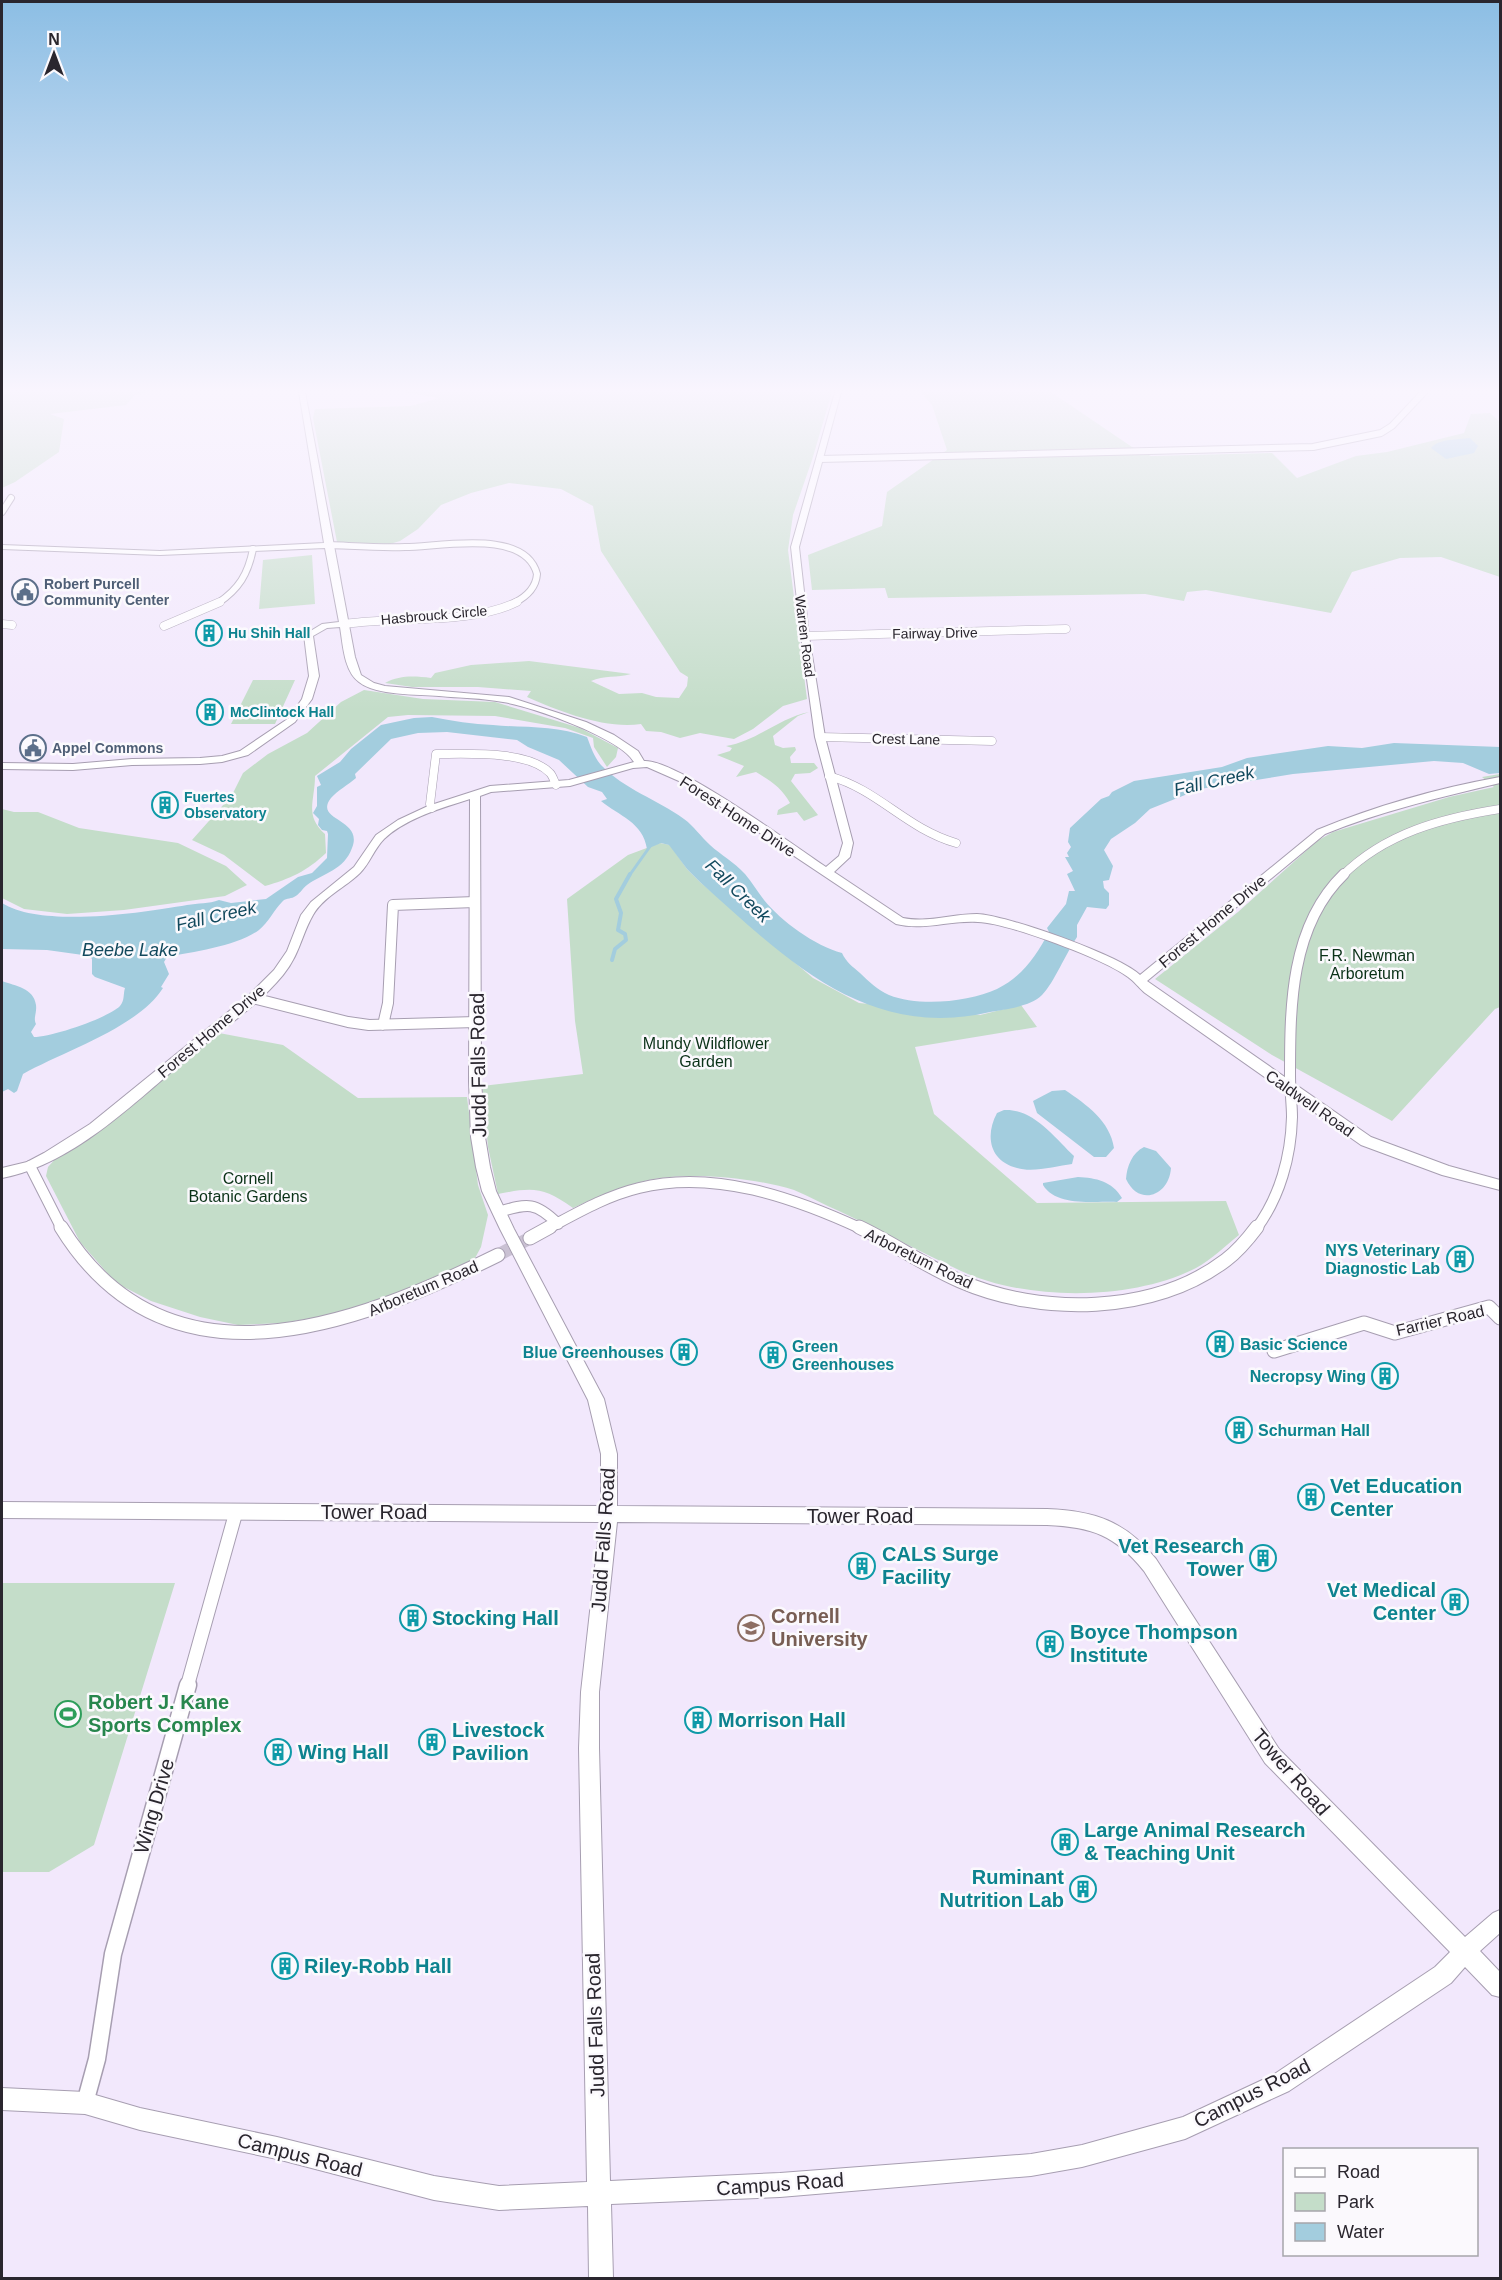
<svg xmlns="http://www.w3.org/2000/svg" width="1502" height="2280" viewBox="0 0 1502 2280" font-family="Helvetica,sans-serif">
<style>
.green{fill:#c4ddc9}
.water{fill:#a3cdde}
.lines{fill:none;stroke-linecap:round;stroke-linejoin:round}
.stream-far1{stroke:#a3cdde;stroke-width:3}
.stream{stroke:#a3cdde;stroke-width:4}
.minor-tunnel{stroke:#cac1d3;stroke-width:13;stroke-dasharray:13 6;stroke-linecap:butt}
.minor-far4-casing{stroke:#a79eb1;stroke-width:8}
.minor-far3-casing{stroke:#a79eb1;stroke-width:9}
.minor-far2-casing{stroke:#a79eb1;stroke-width:12}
.minor-far1-casing{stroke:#a79eb1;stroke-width:15}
.minor-casing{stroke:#a79eb1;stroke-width:19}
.tertiary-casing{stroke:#a79eb1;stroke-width:2}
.minor-far4{stroke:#fff;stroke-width:6}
.minor-far3{stroke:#fff;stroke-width:8}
.minor-far2{stroke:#fff;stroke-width:10}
.minor-far1{stroke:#fff;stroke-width:13}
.minor{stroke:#fff;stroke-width:16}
.tertiary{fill:#fff;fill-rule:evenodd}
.labels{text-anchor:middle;stroke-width:5;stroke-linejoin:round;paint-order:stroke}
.far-service-label{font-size:14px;font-weight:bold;fill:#4e5e75;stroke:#fbf9fd;text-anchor:start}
.far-street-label{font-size:14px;fill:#2a262e;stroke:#fbf9fd}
.far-culture-label{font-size:14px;font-weight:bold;fill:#0d838f;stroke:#fbf9fd;text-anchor:start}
.street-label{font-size:16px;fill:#2a262e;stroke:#fbf9fd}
.park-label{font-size:16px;fill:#0b3218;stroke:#fbf9fd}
.culture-label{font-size:16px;font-weight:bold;fill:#0d838f;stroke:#fbf9fd;text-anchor:end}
.water-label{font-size:18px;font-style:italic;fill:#12495d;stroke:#fbf9fd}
.near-street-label{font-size:20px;fill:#2a262e;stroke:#fbf9fd}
.near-culture-label{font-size:20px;font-weight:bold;fill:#0d838f;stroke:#fbf9fd;text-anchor:start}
.near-education-label{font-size:20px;font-weight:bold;fill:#785e54;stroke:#fbf9fd;text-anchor:start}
.near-leisure-label{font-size:20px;font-weight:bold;fill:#27864d;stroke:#fbf9fd;text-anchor:start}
</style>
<rect width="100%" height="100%" fill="#f2e8fc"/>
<path class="green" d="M2,392h145l-13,4 -8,9 -76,9 14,5 -5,33 -44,30 -13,6z
M403,392h429l-20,68 -19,55 -5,35 19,149 -24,7 -30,23 -19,10 -34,-6 -20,5 -19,-6 -15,-1 -5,-7c-37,5 -80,-12 -114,-27l4,-6 -53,-4h-66l-27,-4c15,-8 29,-7 46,-5l4,-5 36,-8 58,-4 102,13c-14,4 -27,1 -40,7l28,13 23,-1 14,4 23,1 8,-12 1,-9 -8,-5 -79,-121 -8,-45 -32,-17 -52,-6 -38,10 -30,12 -23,24 -18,12 -10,3 -53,-2 -24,-124 2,-9 96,-3 28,-8z
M921,392h130l81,55 19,9 121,-3 25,25 59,-22 31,-4 77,-19 7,-19 19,-1 10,9v155l-59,-20 -41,1 -48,14 -21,41 -125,-23 -19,2 -3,9 -39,-7 -257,4 -3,-10 -73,2 -4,-35 74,-29 5,-34 60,-42 -15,-45z
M312,555l3,49 -56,5 4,-49z
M253,680h42l-20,44h-44z
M364,690l59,9 72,3 85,26 38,20 -2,9 -9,10 -13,-20 -1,-9 -28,-10 -70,-12 -87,-1 -20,2 -73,59c0,25 -11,39 10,58l1,19c-19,18 -36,26 -61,33l-41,-31 -32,-15 40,-45 11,-22 25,-19 39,-21 34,-31z
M809,712l-11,4 -25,20 2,9 8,3 12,-1 1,3 -6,7 1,6h23l4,5 -8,5 -15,1 -4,7 27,34 -14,6 -7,-9 -20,3 1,-5 12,-7c-8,-15 -19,-22 -34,-31l-20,5 8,-11 -27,-11 13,-4 2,-3 -6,-2c31,-5 53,-28 83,-34z
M1500,774v233l-5,2 -103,112 -120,-66 -117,-76 83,-67 79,-71 16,-9 116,-35 45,-10 -12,-10z
M2,809l12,3h24l41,16 99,15 48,23 21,19 -22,11 -101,14 -57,4 -43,-5 -22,-11z
M660,843l10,2 17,24 13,13 113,96 46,25 121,12 41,-10 16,22 -122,20 19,67 103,89 189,-2 13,34c-14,11 -28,25 -43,33 -64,33 -170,33 -235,3 -41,-19 -81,-41 -122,-60 -15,-6 -30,-15 -45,-21 -39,-12 -100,-18 -140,-11 -28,5 -55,17 -81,29 -30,-21 -39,-21 -75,-14l-10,-47 -6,-61 101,-12 -8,-53 -8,-122 61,-44z
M219,1033l64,12 75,53 109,-1 11,88 10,30 -7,32 -7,13 -55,27 -78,26 -58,10 -45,2 -38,-8 -49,-16 -35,-18 -36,-41 -34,-66 2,-9 9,-10 70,-49z
M2,1583h173l-81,262 -45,27h-47z"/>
<path class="water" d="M1470,438l8,8 -4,7 -28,6 -15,-11c9,-10 26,-8 39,-10z
M432,717c20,4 41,7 61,8 31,3 64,0 94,12 4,10 7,20 14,28 24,25 56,34 83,54 10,7 17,18 26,26 11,10 24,17 35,29 7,8 12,17 19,26 17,21 51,46 78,53 4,9 11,14 18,20 9,9 18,17 29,22 30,12 80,7 108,-6 25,-12 39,-33 52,-57l-2,-4 19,-24 3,-13h6l-8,-17 6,-3 -8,-14h4l-2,-4 4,-6 -3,-5 2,-14 31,-29 8,-3 3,-4 22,-11 88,-14 25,-9 81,-12 34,2 32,-5 106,4v26l-11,1 -26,-11 -29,-2 -141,13 -93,15 -50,20 -15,14 -24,16 -7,11 9,16 -4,14 -6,1 1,7 5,5v12l-3,4 -19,-2 -10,18v12c-11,16 -23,46 -35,58 -12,12 -37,14 -52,17 -125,29 -205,-54 -290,-130l-13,-13 -18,-24 -8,-2 -14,6c-4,-27 -28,-33 -46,-48l6,-2 -5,-7 -14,-5 -29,-27 -31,-13 -11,-7 -70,-8 -29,1 -27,6 -36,35 1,4c-8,7 -18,12 -25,20 -18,23 33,20 21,50 -8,22 -28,25 -45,37 -4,3 -8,10 -13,12 -4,2 -9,1 -12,5 -8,8 -14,21 -23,28 -21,16 -66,22 -92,27l-3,5 5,12 -8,13 2,1c-24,39 -99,63 -140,86l-6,17 -3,2 -6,-4 -6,3v-111c13,5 32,7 34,24 1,8 -3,13 0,19l-5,8 3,5c18,0 74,-19 86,-31 5,-6 3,-12 5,-18l-30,-11 -3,-3v-15l-2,-3 -43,-6 -45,-1v-46c39,25 139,10 185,2 11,-2 22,-1 32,-5l12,3 35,-4 32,-22 14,-4 15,-15 1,-24 -1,-3 -5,-1 -4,-5 1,-6 -6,-6 4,-7v-19l4,-2 -4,-9 23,-14 11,-13 30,-24 33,-7z
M1065,1090c22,15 45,31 49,58l-8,9h-12l-57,-44 -4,-12 19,-10z
M1004,1110c29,-2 51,28 70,46l-2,8c-16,2 -39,9 -55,4 -28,-7 -32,-33 -20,-55z
M1144,1147l12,4 15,17c-2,28 -32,39 -45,11 1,-13 6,-26 18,-32z
M1078,1177c18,1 34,4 44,21l-5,4c-22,-1 -61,5 -74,-17v-2z"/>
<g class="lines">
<path class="stream-far1" d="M629,876l22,-31"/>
<path class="stream" d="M612,960l3,-11 11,-9 -1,-6 -7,-4 3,-17 -5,-14 14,-25"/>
<path class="minor-tunnel" d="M498,1255l32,-17"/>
<defs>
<path id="minor-far4" d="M820,459l493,-12 68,-14 11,-7 32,-34
M2,512l9,-14
M330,545c25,1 50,3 75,2 34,0 120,-19 132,27 -1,14 -11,23 -23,29
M218,603c21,-14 30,-29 35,-54"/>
<path id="minor-far3" d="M2,624l10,1
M345,624c53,-8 125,1 172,-22
M164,626l56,-24
M805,636l261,-7
M820,737l172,4
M829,776c50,14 76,52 127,67
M432,808l-2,-4 6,-50c30,0 92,-4 114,19 3,3 4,8 6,12
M1342,876c43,-43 100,-58 158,-67"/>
<path id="minor-far2" d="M253,998l95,24 21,3 107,-3
M383,1025l5,-22 5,-98 82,-3
M30,1166l32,63
M499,1212c29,-9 37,-10 59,12
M547,1229c30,-16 59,-33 92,-41 75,-19 156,10 223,41
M1256,1229c24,-32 35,-73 36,-112 0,-13 -2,-27 -2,-41 0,-69 0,-150 54,-202"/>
<path id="minor-far1" d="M61,1227c105,171 293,99 437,28
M859,1227c34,16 66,39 101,54 80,35 194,34 266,-21 12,-9 22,-21 31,-33
M530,1238l20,-11
M1274,1351l90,-28 31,10 94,-26 11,11
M187,1687l49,-175"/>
<path id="minor" d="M85,2103l12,-44 16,-105 75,-269"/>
<path id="tertiary" d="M299,392h6l50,265 6,18 13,8 11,3 124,11 77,25 28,13 24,16 6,10c32,-2 149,84 182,106l13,-11 4,-13 -28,-106 -14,-101 -10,-89 44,-155h6l-42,155 10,89 16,101 28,106 -3,14 -16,15 69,46c25,5 49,-4 74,-4 29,1 142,41 163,61l177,-145c58,-24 122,-42 183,-53v6c-59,14 -119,28 -175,51l-178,147 224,156 78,29 51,14v10l-58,-15 -81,-30 -216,-152c-6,-5 -11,-12 -17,-16 -24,-18 -120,-54 -150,-55 -28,-2 -54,9 -82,2l-208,-139 -41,-18 -14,1 -63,18 -79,6 -11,4 1,285 4,56 5,30 6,24 18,38 90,170 13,55v52l430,3c48,2 78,12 109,50l123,190 186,188 28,-24 7,-3v23l-20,18 20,21v25l-8,-2 -27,-28 -14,16 -162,108 -104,48 -103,28 -51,9 -251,21 -169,7 2,74h-24l-1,-72 -89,4 -65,-10 -157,-41 -137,-29 -55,-16 -83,-4v-22l83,4 55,16 137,29 157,39 65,10 88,-4 -8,-434 2,-56 19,-170 -598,-4v-16l599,4v-52l-13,-54 -88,-171 -18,-38 -6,-24 -5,-30 -2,-56 1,-282c-28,9 -64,19 -86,40 -10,10 -14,24 -24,34 -14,14 -37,24 -47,42 -12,21 -13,39 -30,60 -24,29 -57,52 -86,75 -57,47 -121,114 -195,128v-10l25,-6 17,-9 46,-29 159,-129 25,-25 13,-19 14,-36 10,-13 43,-35 22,-32 22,-15 30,-14 62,-20 79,-6 65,-18c-13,-24 -103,-56 -131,-60 -21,-4 -43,-4 -64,-6 -22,-2 -63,0 -80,-14 -15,-11 -16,-37 -19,-55l-13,1 -14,8 6,40 -7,23 -17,23 -47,33 -26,7 -22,2 -68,1 -59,5 -71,-1v-6l71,1 59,-5 68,-1 22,-2 18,-5 49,-33 13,-19 7,-23 -5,-41 18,-11 17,-2 -14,-74 -165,7 -158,-6v-4l158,6 164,-8zM617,1522l430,3c45,2 68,10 97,46l121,192 185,189 -15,15 -162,108 -90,42 -101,28 -51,9 -251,19 -170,8 -11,-433v-56z"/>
</defs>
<use href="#minor-far4" class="minor-far4-casing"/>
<use href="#minor-far3" class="minor-far3-casing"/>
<use href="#minor-far2" class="minor-far2-casing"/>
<use href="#minor-far1" class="minor-far1-casing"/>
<use href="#minor" class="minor-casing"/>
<use href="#tertiary" class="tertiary-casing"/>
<use href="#minor-far4" class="minor-far4"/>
<use href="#minor-far3" class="minor-far3"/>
<use href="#minor-far2" class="minor-far2"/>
<use href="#minor-far1" class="minor-far1"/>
<use href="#minor" class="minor"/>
<use href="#tertiary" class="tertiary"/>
</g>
<linearGradient id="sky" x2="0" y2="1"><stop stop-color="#8cbee4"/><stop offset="0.55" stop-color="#f9f5fe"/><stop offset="1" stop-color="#f9f5fe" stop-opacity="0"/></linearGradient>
<rect width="1502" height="711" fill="url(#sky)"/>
<defs>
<symbol id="civic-ring" viewBox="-11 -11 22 22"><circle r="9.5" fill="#fbf9fd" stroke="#5c6f8a" stroke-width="1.5"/><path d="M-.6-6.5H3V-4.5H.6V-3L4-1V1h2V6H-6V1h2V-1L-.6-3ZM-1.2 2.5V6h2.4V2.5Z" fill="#5c6f8a"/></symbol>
<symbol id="building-ring" viewBox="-11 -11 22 22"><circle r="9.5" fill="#fbf9fd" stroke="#0f9aa8" stroke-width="1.5"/><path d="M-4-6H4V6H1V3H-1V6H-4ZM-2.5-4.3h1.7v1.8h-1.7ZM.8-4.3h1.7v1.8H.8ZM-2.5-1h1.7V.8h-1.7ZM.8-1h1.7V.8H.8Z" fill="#0f9aa8"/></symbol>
<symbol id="university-ring" viewBox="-11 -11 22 22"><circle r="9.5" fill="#fbf9fd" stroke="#8d6e63" stroke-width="1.5"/><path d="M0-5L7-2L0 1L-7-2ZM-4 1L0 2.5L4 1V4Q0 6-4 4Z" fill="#8d6e63"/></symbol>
<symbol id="stadium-ring" viewBox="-11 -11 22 22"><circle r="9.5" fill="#fbf9fd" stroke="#2e9e5b" stroke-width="1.5"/><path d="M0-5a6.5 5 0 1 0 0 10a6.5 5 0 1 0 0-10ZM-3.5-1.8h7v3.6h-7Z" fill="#2e9e5b"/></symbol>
</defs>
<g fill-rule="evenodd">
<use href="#civic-ring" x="10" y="577" width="30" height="30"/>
<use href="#building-ring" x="194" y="618" width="30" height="30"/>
<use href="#building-ring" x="195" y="697" width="30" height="30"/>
<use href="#civic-ring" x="18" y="733" width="30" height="30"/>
<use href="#building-ring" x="150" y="790" width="30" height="30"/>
<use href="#building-ring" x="1445" y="1244" width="30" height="30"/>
<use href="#building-ring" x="1205" y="1329" width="30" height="30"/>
<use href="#building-ring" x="669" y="1337" width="30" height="30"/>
<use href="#building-ring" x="758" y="1340" width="30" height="30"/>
<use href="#building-ring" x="1370" y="1361" width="30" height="30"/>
<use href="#building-ring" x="1224" y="1415" width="30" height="30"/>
<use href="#building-ring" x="1296" y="1482" width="30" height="30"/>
<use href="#building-ring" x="1248" y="1543" width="30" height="30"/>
<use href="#building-ring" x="847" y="1551" width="30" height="30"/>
<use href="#building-ring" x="1440" y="1587" width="30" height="30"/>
<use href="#building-ring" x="398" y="1603" width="30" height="30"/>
<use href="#university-ring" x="736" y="1613" width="30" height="30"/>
<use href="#building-ring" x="1035" y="1629" width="30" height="30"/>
<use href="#stadium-ring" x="53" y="1699" width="30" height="30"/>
<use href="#building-ring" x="683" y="1705" width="30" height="30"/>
<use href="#building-ring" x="417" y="1727" width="30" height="30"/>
<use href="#building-ring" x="263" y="1737" width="30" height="30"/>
<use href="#building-ring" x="1050" y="1827" width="30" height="30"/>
<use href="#building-ring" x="1068" y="1874" width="30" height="30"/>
<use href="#building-ring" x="270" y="1951" width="30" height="30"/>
</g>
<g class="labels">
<g class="far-service-label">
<text x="44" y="589">Robert Purcell<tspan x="44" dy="16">Community Center</tspan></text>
<text x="52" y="753">Appel Commons</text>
</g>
<g class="far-street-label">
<text transform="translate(434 615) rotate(-5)" y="5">Hasbrouck Circle</text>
<text transform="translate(935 633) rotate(-1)" y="5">Fairway Drive</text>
<text transform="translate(805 636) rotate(83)" y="5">Warren Road</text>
<text transform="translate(906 739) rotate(1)" y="5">Crest Lane</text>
</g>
<g class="far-culture-label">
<text x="228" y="638">Hu Shih Hall</text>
<text x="230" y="717">McClintock Hall</text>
<text x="184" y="802">Fuertes<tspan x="184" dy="16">Observatory</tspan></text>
</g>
<g class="street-label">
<text transform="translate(738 816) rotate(33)" y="6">Forest Home Drive</text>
<text transform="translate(1212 921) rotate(-40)" y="6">Forest Home Drive</text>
<text transform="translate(211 1031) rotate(-40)" y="6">Forest Home Drive</text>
<text transform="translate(1310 1103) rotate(35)" y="6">Caldwell Road</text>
<text transform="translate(919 1258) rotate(26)" y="6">Arboretum Road</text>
<text transform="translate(423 1288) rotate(-23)" y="6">Arboretum Road</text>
<text transform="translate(1440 1320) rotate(-13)" y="6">Farrier Road</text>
</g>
<g class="park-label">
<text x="1367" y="961">F.R. Newman<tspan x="1367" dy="18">Arboretum</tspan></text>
<text x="706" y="1049">Mundy Wildflower<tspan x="706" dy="18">Garden</tspan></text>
<text x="248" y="1184">Cornell<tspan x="248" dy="18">Botanic Gardens</tspan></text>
</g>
<g class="culture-label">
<text x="1440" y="1256">NYS Veterinary<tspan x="1440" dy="18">Diagnostic Lab</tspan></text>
<text x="1240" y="1350" text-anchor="start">Basic Science</text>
<text x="792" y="1352" text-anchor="start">Green<tspan x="792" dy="18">Greenhouses</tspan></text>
<text x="664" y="1358">Blue Greenhouses</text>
<text x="1366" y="1382">Necropsy Wing</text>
<text x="1258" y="1436" text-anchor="start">Schurman Hall</text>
</g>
<g class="water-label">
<text transform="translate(1214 781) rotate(-13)" y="6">Fall Creek</text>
<text transform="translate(738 891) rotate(44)" y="6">Fall Creek</text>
<text transform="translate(216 916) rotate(-13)" y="6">Fall Creek</text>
<text x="130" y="956">Beebe Lake</text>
</g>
<g class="near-street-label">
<text transform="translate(478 1065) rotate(-91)" y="7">Judd Falls Road</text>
<text x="374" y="1519">Tower Road</text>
<text x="860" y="1523">Tower Road</text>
<text transform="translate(603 1540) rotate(-86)" y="7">Judd Falls Road</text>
<text transform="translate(1291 1772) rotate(49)" y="7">Tower Road</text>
<text transform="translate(154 1806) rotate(-74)" y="7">Wing Drive</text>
<text transform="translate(595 2025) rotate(-92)" y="7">Judd Falls Road</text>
<text transform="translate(1252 2093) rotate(-27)" y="7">Campus Road</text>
<text transform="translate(300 2155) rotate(14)" y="7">Campus Road</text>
<text transform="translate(780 2184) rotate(-4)" y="7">Campus Road</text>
</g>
<g class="near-culture-label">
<text x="1330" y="1493">Vet Education<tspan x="1330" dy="23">Center</tspan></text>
<text x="1244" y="1553" text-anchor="end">Vet Research<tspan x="1244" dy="23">Tower</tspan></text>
<text x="882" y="1561">CALS Surge<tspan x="882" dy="23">Facility</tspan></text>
<text x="1436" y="1597" text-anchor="end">Vet Medical<tspan x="1436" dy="23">Center</tspan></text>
<text x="432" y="1625">Stocking Hall</text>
<text x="1070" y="1639">Boyce Thompson<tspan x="1070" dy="23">Institute</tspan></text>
<text x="718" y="1727">Morrison Hall</text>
<text x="452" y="1737">Livestock<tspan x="452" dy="23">Pavilion</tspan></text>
<text x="298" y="1759">Wing Hall</text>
<text x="1084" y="1837">Large Animal Research<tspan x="1084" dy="23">&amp; Teaching Unit</tspan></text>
<text x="1064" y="1884" text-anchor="end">Ruminant<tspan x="1064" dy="23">Nutrition Lab</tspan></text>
<text x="304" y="1973">Riley-Robb Hall</text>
</g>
<g class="near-education-label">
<text x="771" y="1623">Cornell<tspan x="771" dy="23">University</tspan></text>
</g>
<g class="near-leisure-label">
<text x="88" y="1709">Robert J. Kane<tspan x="88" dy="23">Sports Complex</tspan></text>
</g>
</g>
<rect width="1502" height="2280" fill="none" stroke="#2a262e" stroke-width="6"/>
<rect x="1283" y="2148" width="195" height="108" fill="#fbf9fd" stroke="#a7a5aa" stroke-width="1.5"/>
<rect x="1295" y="2168" width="30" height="9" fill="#ffffff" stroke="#a7a5aa" stroke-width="1.5"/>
<text x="1337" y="2178" font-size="18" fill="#2a262e">Road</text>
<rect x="1295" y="2193" width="30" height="18" fill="#c4ddc9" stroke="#a7a5aa" stroke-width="1.5"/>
<text x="1337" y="2208" font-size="18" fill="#2a262e">Park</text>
<rect x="1295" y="2223" width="30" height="18" fill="#a3cdde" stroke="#a7a5aa" stroke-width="1.5"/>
<text x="1337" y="2238" font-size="18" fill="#2a262e">Water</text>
<g transform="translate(54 54)" stroke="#fbf9fd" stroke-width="4.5" paint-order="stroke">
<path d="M0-4.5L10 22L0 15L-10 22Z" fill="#2a262e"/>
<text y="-9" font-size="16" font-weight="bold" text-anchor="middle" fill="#2a262e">N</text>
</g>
</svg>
